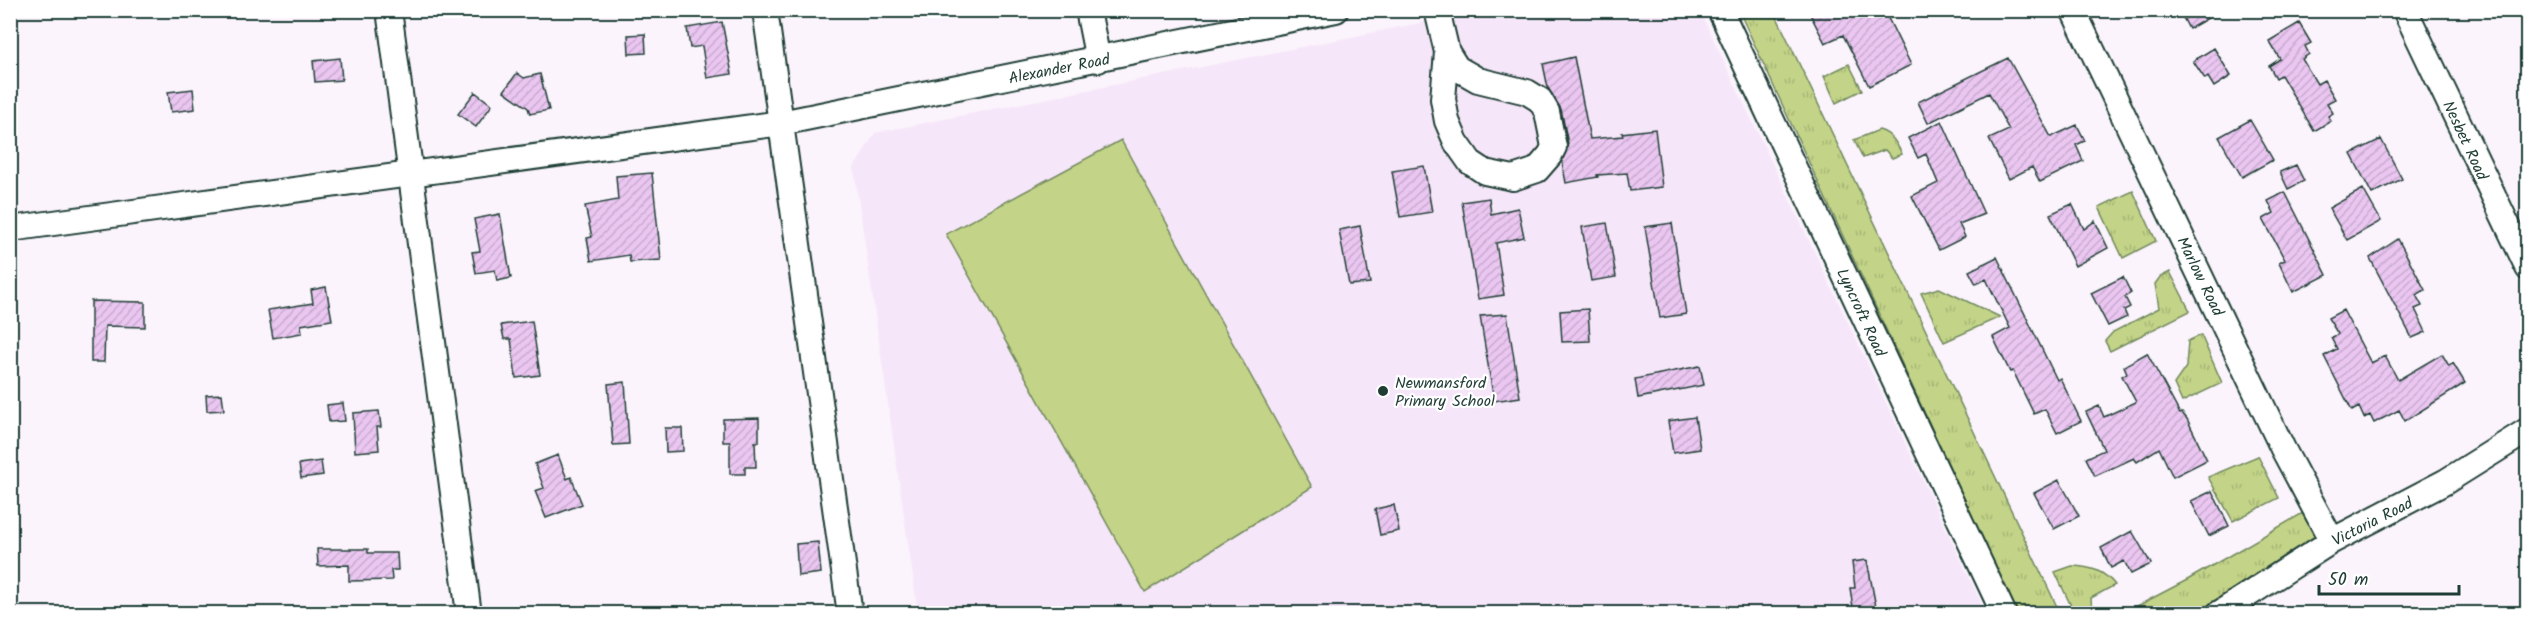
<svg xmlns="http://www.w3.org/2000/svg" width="2538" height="624" viewBox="0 0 2538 624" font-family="Kalam,sans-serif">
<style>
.built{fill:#f6e6f9}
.grass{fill:url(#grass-tufts);stroke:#71885e;stroke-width:1.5}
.park{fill:#c3d488;stroke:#71885e;stroke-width:1.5}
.building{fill:url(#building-hatch);stroke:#1f3d34;stroke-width:1.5}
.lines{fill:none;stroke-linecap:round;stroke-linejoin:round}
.minor-casing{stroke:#1f3d34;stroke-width:28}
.minor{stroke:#fff;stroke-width:24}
.poi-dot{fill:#1f3d34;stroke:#fff;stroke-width:2}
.labels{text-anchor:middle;stroke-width:4.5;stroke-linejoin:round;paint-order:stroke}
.street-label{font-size:16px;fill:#1f3d34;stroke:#fff}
.poi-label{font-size:16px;fill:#1f3d34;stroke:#fff;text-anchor:start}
</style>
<defs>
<pattern id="grass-tufts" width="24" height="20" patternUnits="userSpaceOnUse" patternTransform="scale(1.5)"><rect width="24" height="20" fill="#c3d488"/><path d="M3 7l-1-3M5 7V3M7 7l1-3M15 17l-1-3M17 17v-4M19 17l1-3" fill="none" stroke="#a7b776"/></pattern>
<pattern id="building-hatch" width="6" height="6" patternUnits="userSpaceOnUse" patternTransform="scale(1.5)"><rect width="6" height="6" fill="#eac6f1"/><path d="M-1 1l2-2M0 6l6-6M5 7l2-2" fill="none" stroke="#c8abcf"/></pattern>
</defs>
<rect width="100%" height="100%" fill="#fbf4fc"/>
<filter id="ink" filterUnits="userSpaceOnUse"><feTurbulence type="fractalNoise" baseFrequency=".0167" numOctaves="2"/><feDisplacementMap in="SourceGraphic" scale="12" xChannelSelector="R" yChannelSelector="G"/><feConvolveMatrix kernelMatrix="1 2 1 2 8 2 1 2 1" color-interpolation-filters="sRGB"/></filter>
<g filter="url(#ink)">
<path class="built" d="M1479,11h221l286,602h-1068l-64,-445 21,-35z"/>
<path class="grass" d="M1739,11h35l286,602h-43z
M1849,64l13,26 -26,13 -12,-27z
M1879,130c13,4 17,12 23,24l-10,4 -7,-8 -22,8 -9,-18z
M2133,191l23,50 -33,17 -24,-51z
M2170,272l20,39 -80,40 -5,-10 8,-9 46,-24 -4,-24 5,-7z
M1939,288l61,29 -56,25 -23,-49z
M2201,335l21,48 -40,19 -8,-18 12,-17 2,-26z
M2258,456l21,42 -46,23 -25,-44z
M2308,510l14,26 -123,77 -77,1 67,-35z
M2072,566c19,1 31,4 43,19l-24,13 1,15 -19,-3 -18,-38z"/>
<path class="park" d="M1121,140l191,347 -167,105 -199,-358z"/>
<path class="building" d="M1808,10h76l27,55 -42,21 -26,-51 -18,8z
M2179,10h43l-33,19z
M722,22l10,52 -25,4 -5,-32 -12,2 -3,-20z
M2299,23l12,20 -6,3 4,8 -7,5 15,25 7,-4 11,19 -8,4 6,10 -5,3 3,5 -17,10 -33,-56 -5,3 -7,-12 11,-7 -11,-18z
M645,34l1,19 -17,1 -1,-19z
M2214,48l17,28 -17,11 -6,-10 -3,2 -12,-18z
M1574,57l16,82 33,-3 -1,-3 33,-4 7,58 -32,4 -3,-18 -30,2 1,2 -32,6 -4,-21 6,-18 -7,-35 -13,-21 -5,-24z
M340,58l2,22 -27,2 -2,-21z
M2008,58l43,79 26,-12 8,16 -9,4 7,16 -43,21 -8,-15 -23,12 -20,-40 20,-9 -20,-37 -61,30 -10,-21z
M517,73l7,5 16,-4 9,36 -19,4 -2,-6 -24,-17z
M193,89l2,20 -24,3 -3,-20z
M475,92l17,13 -16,22 -18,-13z
M2250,120l23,40 -31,17 -23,-40z
M1942,121l42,93 -25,10 6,13 -26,13 -27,-54 26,-13 -12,-29 -8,4 -10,-20z
M2381,139l21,40 -30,15 -21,-40z
M2296,165l8,16 -16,8 -8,-17z
M1424,166l8,46 -32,5 -8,-46z
M652,173l9,87 -31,2 -1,-7 -38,6 -4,-23 5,-1 -7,-31 33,-6 -2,-24z
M2363,189l18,32 -34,19 -18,-32z
M2285,192l42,83 -34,17 -14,-29 6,-3 -22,-41 11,-6 -6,-12z
M1489,198l2,16 27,-6 6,29 -28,6 8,52 -26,4 -16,-97z
M2072,204l12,25 11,-8 13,27 -33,18 -25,-52z
M500,214l11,64 -14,3 -2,-11 -19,3 -4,-21 8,-1 -6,-32z
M1607,223l9,54 -25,4 -9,-54z
M1672,223l14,91 -26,4 -15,-91z
M1360,226l10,57 -21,2 -10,-55z
M2398,239l27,51 -9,5 6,11 -7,3 11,23 -14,6 -42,-80z
M1997,257l60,123 3,-2 21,43 -24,12 -12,-24 -11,5 -21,-43 -3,1 -17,-35 17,-9 -24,-49 -10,5 -7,-13z
M2123,277l8,16 -6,4 5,10 -6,3 3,7 -19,9 -17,-33z
M326,287l6,33 -31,5 1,8 -29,5 -5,-28 45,-7 -2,-13z
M91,301l54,1v25l-40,-1 -1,36h-13z
M1588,309l2,32 -28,1 -2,-31z
M2343,310l28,53 14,-7 13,24 44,-26 7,12 4,-3 12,20 -60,38 -6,-11 -25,13 -4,-8 -6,3 -5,-11 -7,4 -28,-55 13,-7 -6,-11 7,-4 -10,-16z
M1507,314l13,83 -26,4 -14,-85z
M532,321l8,54 -24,3 -5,-39h-7l-3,-14z
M2147,353l33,61 2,-1 5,6 20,41 -34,17 -14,-29 -22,14 -3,-4 -39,18 -9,-18 18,-8 -18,-38 13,-6 5,11 32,-15 -14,-26 5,-3 -3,-7z
M1700,366l4,19 -66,13 -3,-19z
M625,382l4,62 -16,1 -5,-61z
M222,394l2,16 -17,1 -1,-16z
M343,403l2,18 -16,1 -2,-17z
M379,411l2,16h-4l2,23 -24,2 -2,-39z
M1695,417l5,32 -27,4 -5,-32z
M759,418v24h-4l1,25h-11v7h-15v-32h-7v-23z
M665,428h17l1,23 -17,1z
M558,455l9,24 4,-2 11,27 -36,14 -11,-27 9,-3 -9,-24z
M321,461l2,14 -22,3 -2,-14z
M2059,480l20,36 -25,13 -20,-36z
M2212,491l17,35 -20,10 -18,-35z
M1394,505l5,26 -19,4 -5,-26z
M2132,531l19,33 -20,10 -7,-13 -13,7 -10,-20z
M818,542l3,31 -23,3 -2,-32z
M317,549h51v4h29l1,17h-7l1,10 -43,1v-16l-31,1z
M1867,560l10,52 -23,2 -4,-26h5l-3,-26z"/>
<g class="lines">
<defs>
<path id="minor" d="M389,10l80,604
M765,10l85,604
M1088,10l10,50
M1437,10l10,42 -4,47 4,22 9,21 14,20 15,10 28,6 24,-8 13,-15 4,-8 -7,-35 -7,-12 -13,-8 -49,-12 -21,-12 -10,-16
M1720,10l284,604
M2073,10l210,439 49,92
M2405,10l123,258
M10,229l771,-106 555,-113
M2218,614l114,-73 113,-59 83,-52"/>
</defs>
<use href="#minor" class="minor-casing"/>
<use href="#minor" class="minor"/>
</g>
</g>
<circle class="poi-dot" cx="1383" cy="391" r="6"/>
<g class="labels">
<g class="street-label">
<text transform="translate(1059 68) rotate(-11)" y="6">Alexander Road</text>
<text transform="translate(2466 140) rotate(65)" y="6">Nesbet Road</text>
<text transform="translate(2201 276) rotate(64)" y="6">Marlow Road</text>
<text transform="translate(1862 312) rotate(65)" y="6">Lyncroft Road</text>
<text transform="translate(2372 521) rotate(-27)" y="6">Victoria Road</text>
</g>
<g class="poi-label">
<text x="1395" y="388">Newmansford<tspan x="1395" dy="18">Primary School</tspan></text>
</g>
</g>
<rect width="2538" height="624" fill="none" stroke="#fff" stroke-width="36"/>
<rect x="18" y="18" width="2502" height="588" fill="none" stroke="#1f3d34" stroke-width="2" filter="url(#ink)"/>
<path d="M2319 585v9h140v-9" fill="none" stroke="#1f3d34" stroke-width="3"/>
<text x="2328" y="585" font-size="18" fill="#1f3d34" stroke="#ffffff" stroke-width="4.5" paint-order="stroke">50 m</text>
</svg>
